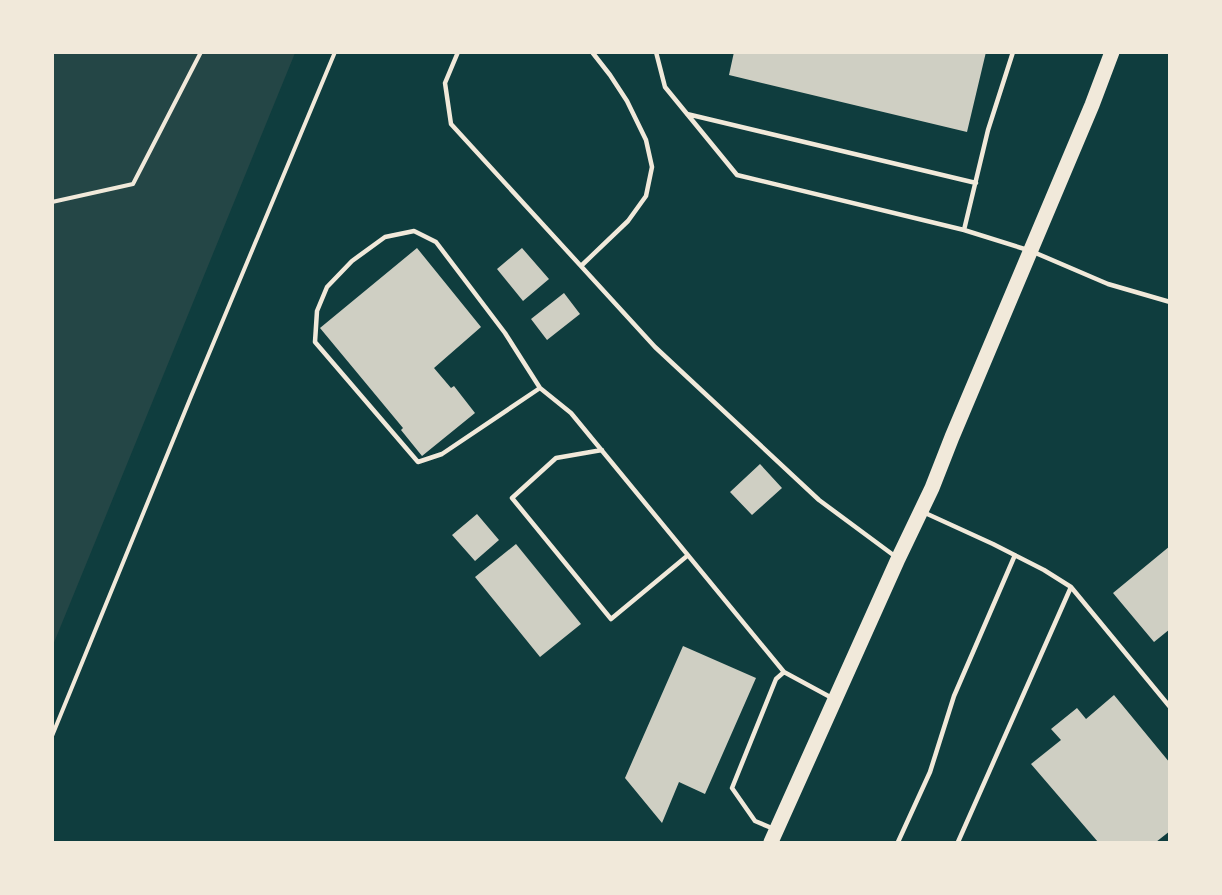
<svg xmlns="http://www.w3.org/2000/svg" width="1222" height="895" viewBox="0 0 1222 895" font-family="'Zilla Slab',serif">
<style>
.green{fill:#244646}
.building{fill:#cfcfc3}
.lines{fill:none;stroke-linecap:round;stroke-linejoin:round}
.path{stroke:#f1e9da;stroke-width:4}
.service{stroke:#f1e9da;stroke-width:4.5}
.primary{stroke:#f1e9da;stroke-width:15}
</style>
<rect width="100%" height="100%" fill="#0f3d3e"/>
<path class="green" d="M53,53h242l-242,592z"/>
<path class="building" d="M734,52h252l-19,80 -238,-57z
M417,248l64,79 -47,41 17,20 3,-2 21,27 -53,43 -21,-26 2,-2 -83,-100z
M522,248l27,31 -26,22 -26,-32z
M564,293l16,21 -33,26 -16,-21z
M760,464l22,24 -30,27 -22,-23z
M477,514l22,26 -24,21 -23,-26z
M516,544l65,80 -41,33 -65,-80z
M1170,546v83l-16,13 -41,-49z
M683,646l73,32 -51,116 -26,-12 -17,41 -37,-45z
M1114,695l56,68v68l-14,11h-58l-67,-78 30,-24 -10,-11 26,-21 9,11z"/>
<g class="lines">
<path class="path" d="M52,202l81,-18 68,-132
M52,736l138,-337 145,-347"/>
<path class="service" d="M458,52l-13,31 6,41 204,223 164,153 77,57
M656,52l9,35 72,88 227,55 67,21 77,33 62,18
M687,114l289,69
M964,230l24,-100 25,-78
M581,266l47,-45 18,-25 6,-29 -6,-27 -19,-39 -17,-26 -18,-23
M540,388l-35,-55 -69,-91 -22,-11 -29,6 -33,24 -25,26 -10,24 -2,31 103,120 24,-8 98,-66 31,25 213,259 48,26
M602,450l-46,8 -44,40 99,121 76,-63
M923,512l70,32 51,26 27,17 99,120
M774,829l-19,-8 -23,-33 44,-109 8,-7
M898,842l32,-70 24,-76 61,-141
M958,842l113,-255"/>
<path class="primary" d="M771,842l127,-283 34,-71 20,-51 140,-332 20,-53"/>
</g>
<rect width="1222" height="895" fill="none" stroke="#f1e9da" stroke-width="108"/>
</svg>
